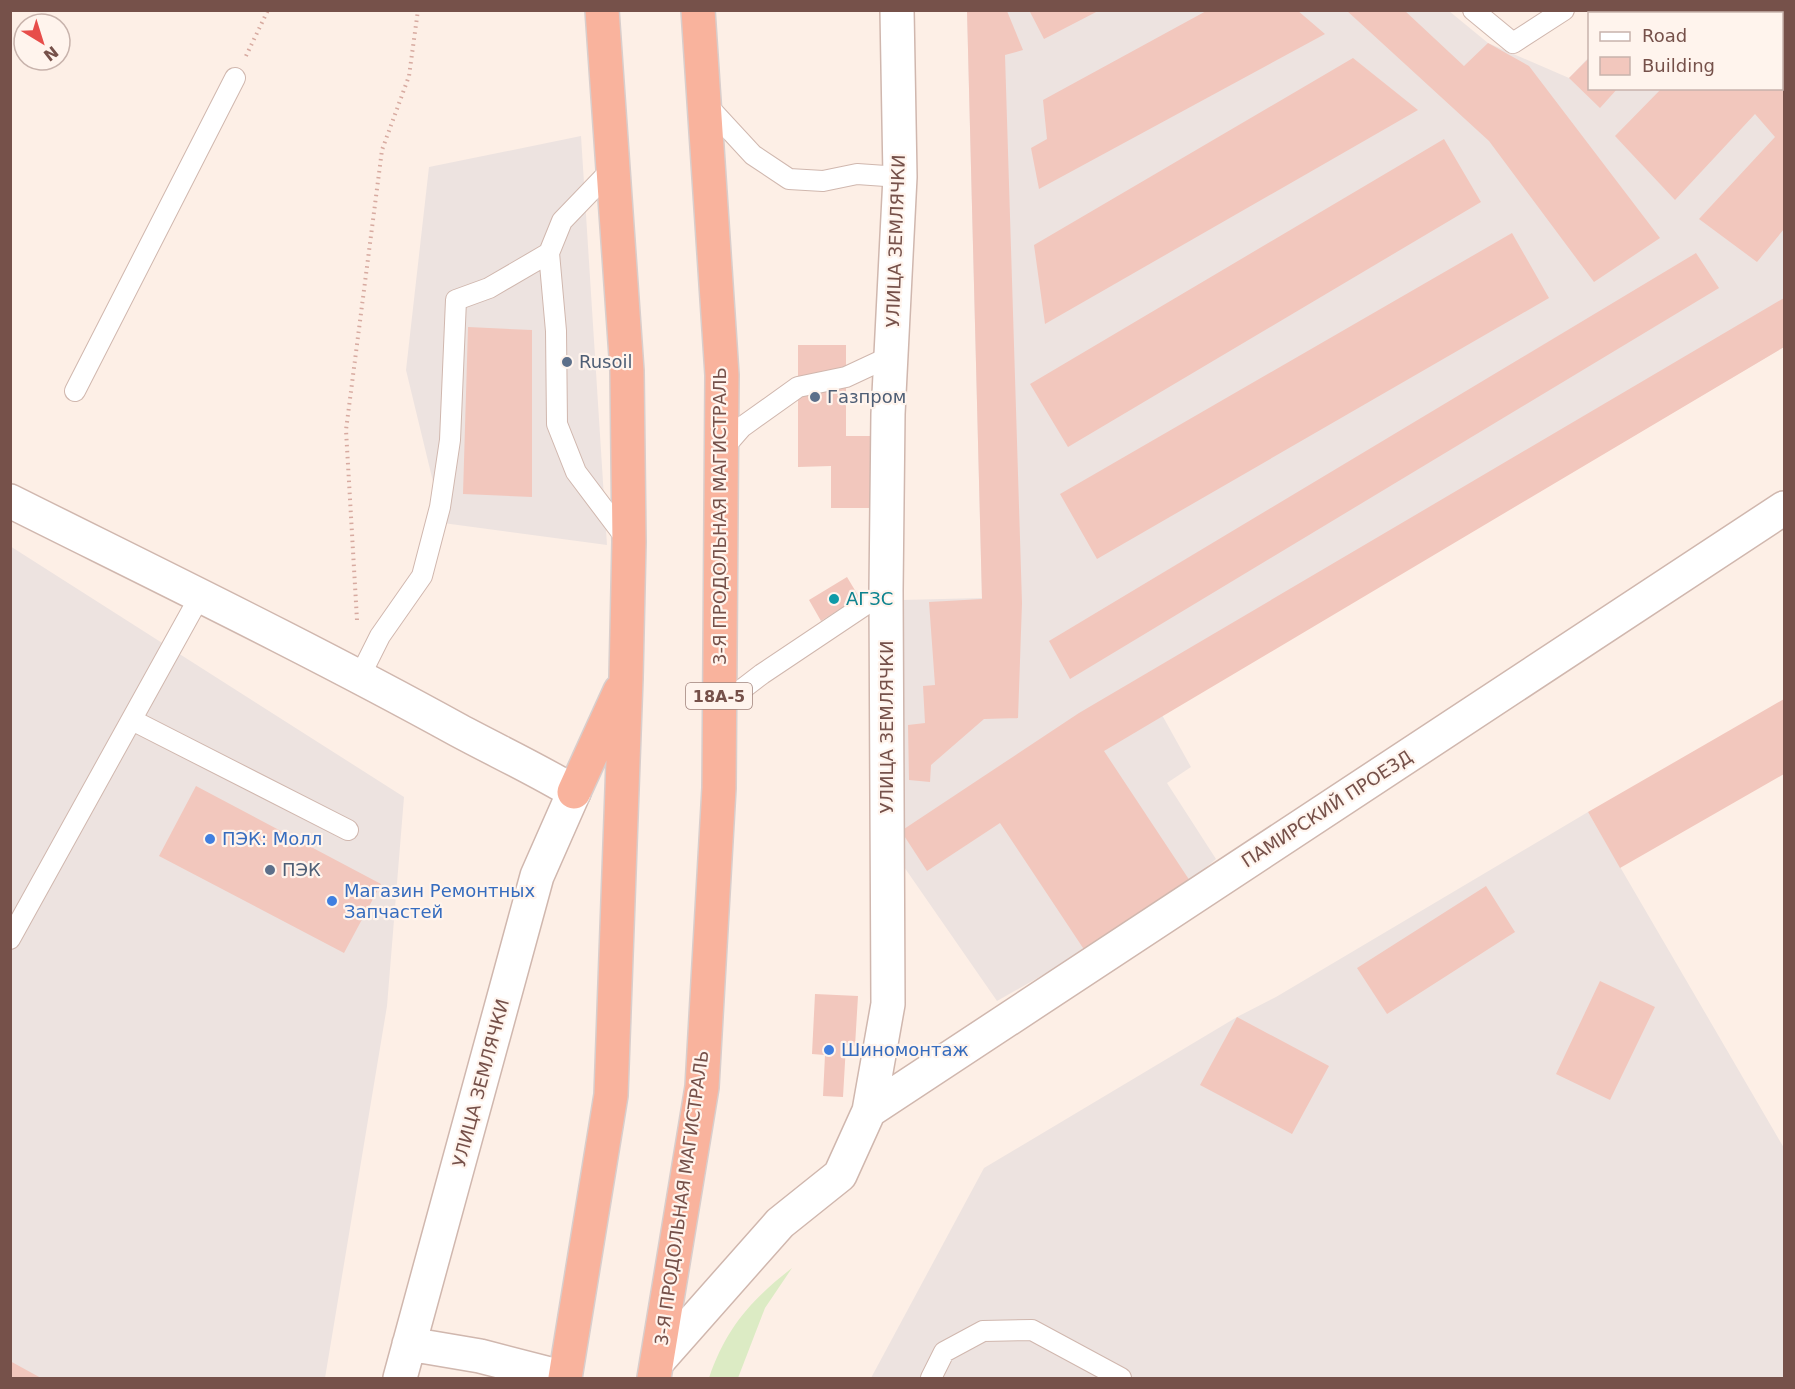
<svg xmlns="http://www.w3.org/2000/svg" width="1795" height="1389" viewBox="0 0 1795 1389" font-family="'DejaVu Sans',sans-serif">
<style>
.industrial{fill:#ede3e0}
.green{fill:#dcebc4}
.building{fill:#f2c7bd}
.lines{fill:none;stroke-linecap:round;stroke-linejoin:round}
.service-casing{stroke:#d0b7ae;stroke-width:22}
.minor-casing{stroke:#d0b7ae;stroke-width:36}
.tertiary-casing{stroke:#d0b7ae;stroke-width:36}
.trunk-casing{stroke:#d9cecc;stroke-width:36}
.path{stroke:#d7aaa0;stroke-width:4;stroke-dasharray:1.5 4.5;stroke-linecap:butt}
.service{stroke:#fff;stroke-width:20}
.minor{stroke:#fff;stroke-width:33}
.tertiary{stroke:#fff;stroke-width:33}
.trunk{stroke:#f9b39d;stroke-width:33}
.service-dot{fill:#5c6f8a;stroke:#fff4ed;stroke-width:2}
.culture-dot{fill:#0f9aa8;stroke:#fff4ed;stroke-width:2}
.shop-dot{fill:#3f7fe0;stroke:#fff4ed;stroke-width:2}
.labels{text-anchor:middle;stroke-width:4.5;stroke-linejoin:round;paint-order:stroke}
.shield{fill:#fff4ed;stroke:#9f827b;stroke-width:1.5}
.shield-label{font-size:16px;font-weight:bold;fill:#76514a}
.street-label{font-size:18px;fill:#76514a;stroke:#fff4ed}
.service-label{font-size:18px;fill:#4e5e75;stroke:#fff4ed;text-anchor:start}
.culture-label{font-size:18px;fill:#0d838f;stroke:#fff4ed;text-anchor:start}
.shop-label{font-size:18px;fill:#366cbe;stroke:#fff4ed;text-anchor:start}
</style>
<rect width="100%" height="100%" fill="#fdefe6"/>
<path class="industrial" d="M1636,10l148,1v336l-622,368 29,52 -24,16 49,76 -26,22 -105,70 -88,50 -104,-150 9,-251 80,-2 -15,-587h482l39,32 81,35 20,-21 1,31h192v-74l-149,-1z
M581,136l26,409 -164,-22 -37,-153 23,-203z
M10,546l394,251 -17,209 -62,372h-314z
M1588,812l196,336v230h-913l113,-210 253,-151 39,-20z"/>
<path class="green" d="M792,1268l-27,40 -27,70h-29c17,-50 42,-78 83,-110z"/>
<path class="building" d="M967,10h29v2l11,-1 16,39 -18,5 17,548 -4,115 -34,1 -53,46 -1,17 -21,-2 -1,-55 17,-2 -2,-37 12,-1 -6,-83 53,-3z
M1029,10h71l-56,29z
M1208,10h89l28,24 -286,155 -8,-41 16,-9 -4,-39z
M1346,10h58l60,56 24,-23 41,23 131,172 -66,44 -105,-141z
M1636,10h77l2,4h-82z
M1590,57v31h28l-18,20 -31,-30z
M1353,58l65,52 -373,214 -11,-79z
M1662,88h119l3,5v136l-27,33 -58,-43 76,-82 -20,-23 -80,86 -60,-64z
M1444,139l37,63 -413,245 -38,-63z
M1512,233l37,65 -452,261 -37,-65z
M1696,253l23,35 -649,391 -21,-38z
M1784,298v49l-680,404 86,130 -105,70 -85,-128 -73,48 -26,-40 178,-118z
M468,327l64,3v167l-69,-3z
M798,345h48v91h24v72h-39v-42l-33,1z
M847,577l12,20 -38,24 -12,-21z
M1784,699v75l-164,94 -32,-56z
M196,786l185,98 -37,69 -185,-97z
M1486,886l29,46 -128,82 -30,-46z
M1600,981l55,26 -45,93 -54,-26z
M815,994l43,2 -3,50 -9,-1 -3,52 -20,-1 2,-41 -13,-1z
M1237,1017l92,49 -37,68 -92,-49z
M10,1361l31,17h-31z"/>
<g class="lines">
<defs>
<path id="service" d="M1473,10l40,33 51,-33
M704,102l49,53 36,24 34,2 34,-7 43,3
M613,168l-51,53 -13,32 7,78 1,93 19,48 52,69
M75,391l160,-313
M721,451l21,-24 56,-40 48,-10 45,-21
M360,676l20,-40 42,-60 18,-69 10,-67 6,-140 33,-12 60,-35
M719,707l43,-33 124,-83
M132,720l216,110
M10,939l190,-343
M931,1378l13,-26 39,-21 49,-1 89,48"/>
<path id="minor" d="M10,501c150,75 301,148 448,229 39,21 78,39 116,62
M869,1111l915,-603
M658,1361l122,-138 60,-48 29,-64 19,-107 -2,-413 2,-177 12,-237 -3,-167"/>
<path id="tertiary" d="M409,1344l71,12 85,22
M400,1378l137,-502 37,-84"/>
<path id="trunk" d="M574,792l46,-101
M565,1378l46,-283 15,-417 3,-136 -2,-171 -25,-361
M654,1378l48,-291 17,-299 3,-413 -24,-365"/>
</defs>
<use href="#service" class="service-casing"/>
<use href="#minor" class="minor-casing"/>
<use href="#tertiary" class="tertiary-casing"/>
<use href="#trunk" class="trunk-casing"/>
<path class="path" d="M246,56l22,-46
M357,620l-11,-190 36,-280 27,-74 9,-66"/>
<use href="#service" class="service"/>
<use href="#minor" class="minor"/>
<use href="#tertiary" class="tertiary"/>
<use href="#trunk" class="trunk"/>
</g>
<g class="service-dot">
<circle cx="567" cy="362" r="6"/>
<circle cx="815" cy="397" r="6"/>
<circle cx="270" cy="870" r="6"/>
</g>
<circle class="culture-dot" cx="834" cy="599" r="6"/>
<g class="shop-dot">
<circle cx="210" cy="839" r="6"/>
<circle cx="332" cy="901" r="6"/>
<circle cx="829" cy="1050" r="6"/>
</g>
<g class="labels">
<rect class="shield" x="686" y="683" width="66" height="26" rx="4.5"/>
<g class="shield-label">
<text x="719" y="702">18А-5</text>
</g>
<g class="street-label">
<text transform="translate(896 241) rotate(-88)" y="6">УЛИЦА ЗЕМЛЯЧКИ</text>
<text transform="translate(720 516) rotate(-90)" y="6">3-Я ПРОДОЛЬНАЯ МАГИСТРАЛЬ</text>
<text transform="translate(887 727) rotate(-90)" y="6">УЛИЦА ЗЕМЛЯЧКИ</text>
<text transform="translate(1327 809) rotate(-33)" y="6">ПАМИРСКИЙ ПРОЕЗД</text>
<text transform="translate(481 1083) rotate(-75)" y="6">УЛИЦА ЗЕМЛЯЧКИ</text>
<text transform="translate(682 1198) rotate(-82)" y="6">3-Я ПРОДОЛЬНАЯ МАГИСТРАЛЬ</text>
</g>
<g class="service-label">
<text x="579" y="368">Rusoil</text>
<text x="827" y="403">Газпром</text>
<text x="282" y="876">ПЭК</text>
</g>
<g class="culture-label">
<text x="846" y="605">АГЗС</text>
</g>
<g class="shop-label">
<text x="222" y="845">ПЭК: Молл</text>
<text x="344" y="897">Магазин Ремонтных<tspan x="344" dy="21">Запчастей</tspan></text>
<text x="841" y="1056">Шиномонтаж</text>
</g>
</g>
<rect width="1795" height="1389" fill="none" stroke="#76514a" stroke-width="24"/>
<rect x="1588" y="12" width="195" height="78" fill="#fff4ed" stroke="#c8b3ac" stroke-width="1.5"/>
<rect x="1600" y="32" width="30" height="9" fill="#ffffff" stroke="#c8b3ac" stroke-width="1.5"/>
<text x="1642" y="42" font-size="18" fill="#76514a">Road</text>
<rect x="1600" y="57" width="30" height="18" fill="#f2c7bd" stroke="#c8b3ac" stroke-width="1.5"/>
<text x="1642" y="72" font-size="18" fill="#76514a">Building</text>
<g transform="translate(42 42) rotate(142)"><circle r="28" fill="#fff4ed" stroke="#c8b3ac" stroke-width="1.5"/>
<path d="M0-4.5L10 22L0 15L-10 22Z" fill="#e74d4a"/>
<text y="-9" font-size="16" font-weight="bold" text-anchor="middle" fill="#76514a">N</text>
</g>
</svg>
